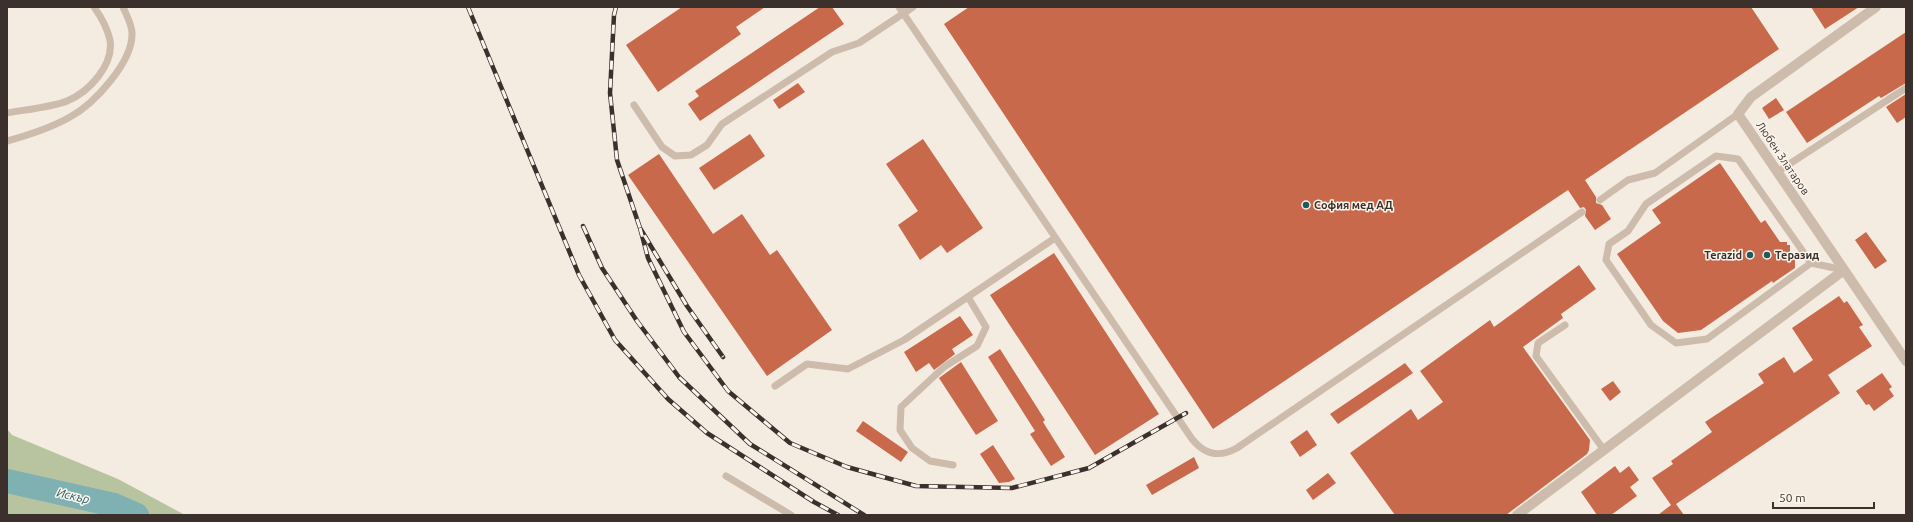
<svg xmlns="http://www.w3.org/2000/svg" width="1913" height="522" viewBox="0 0 1913 522" font-family="Ubuntu,sans-serif">
<style>
.green{fill:#b8c4a0}
.lines{fill:none;stroke-linecap:round;stroke-linejoin:round}
.river{stroke:#7fb0b2;stroke-width:24}
.building{fill:#c8694b}
.service{stroke:#cdbbac;stroke-width:7}
.minor{stroke:#cdbbac;stroke-width:10}
.rail-casing{stroke:#3b302b;stroke-width:4.5}
.rail{stroke:#fbf5ee;stroke-width:3;stroke-dasharray:9;stroke-linecap:butt}
.poi-dot{fill:#1f5a5e;stroke:#fbf5ee;stroke-width:1.5}
.labels{text-anchor:middle;stroke-width:3;stroke-linejoin:round;paint-order:stroke}
.street-label{font-size:11px;fill:#3b302b;stroke:#fbf5ee}
.poi-label{font-size:11px;font-weight:bold;fill:#3b302b;stroke:#fbf5ee;text-anchor:start}
.water-label{font-size:12px;font-style:italic;fill:#1f5a5e;stroke:#fbf5ee}
</style>
<rect width="100%" height="100%" fill="#f4ebe1"/>
<path class="green" d="M7,429l5,6 106,44 67,36h-178z"/>
<g class="lines">
<path class="river" d="M7,481l107,24 23,10"/>
</g>
<path class="building" d="M682,7h83l-29,20 5,7 -83,58 -32,-47z
M820,7h12l12,17 -144,97 -12,-17 11,-8 -4,-5z
M969,7h782l28,42 -194,131 11,17v6l6,2 9,14 -16,11 -10,-14 1,-6 -2,-3 -4,1 -12,-18 -355,239 -269,-405z
M1811,7h48l-34,22z
M1906,32v51l-25,15 -2,-2 -72,47 -21,-31z
M798,83l7,9 -26,17 -6,-9z
M1906,94v23l-9,6 -11,-16z
M1776,98l8,12 -15,9 -7,-11z
M750,134l15,22 -51,34 -15,-22z
M923,139l60,89 -36,25 -6,-8 -21,15 -22,-35 20,-14 -32,-47z
M659,154l54,80 29,-20 28,41 7,-5 55,80 -65,46 -139,-201z
M1720,163l41,60 4,-3 15,22h7v3h3v8h2v4h3v11l-22,15 -1,-2 -71,49 -23,3 -15,-12 -46,-67 44,-31 -9,-13z
M1866,232l21,29 -12,8 -20,-29z
M1054,253l105,161 -64,41 -105,-160z
M1579,265l17,24 -35,25 2,4 -40,29 67,93 -1,10 -2,4 -81,61h-111l-45,-62 61,-44 7,11 25,-18 -23,-31 70,-51 4,7z
M1839,296l5,7 3,-2 16,24 -4,2 13,19 -44,29 12,18 -164,111 8,11h-26l13,-10 -19,-27 21,-14 -2,-3 41,-29 -7,-10 59,-39 -6,-9 26,-17 10,16 19,-13 -21,-32z
M960,316l13,19 -21,14 3,5 -21,16 -5,-7 -13,9 -12,-20z
M1000,349l45,71 -2,2 22,35 -14,9 -21,-32 5,-3 -47,-74z
M961,362l37,59 -22,14 -37,-57z
M1405,363l8,10 -75,51 -8,-10z
M1882,373l10,14 -3,2 5,7 -20,15 -5,-7 -3,1 -10,-14z
M1613,381l8,11 -11,9 -9,-12z
M863,421l45,31 -7,10 -45,-31z
M1307,430l10,15 -17,12 -10,-15z
M993,445l22,34 -6,3 -10,1 -19,-29z
M1194,457l5,11 -47,27 -6,-10z
M1615,466l5,7 9,-7 10,14 -9,7 7,9 -26,19h-14l-16,-23z
M1328,473l8,10 -23,17 -7,-10z"/>
<g class="lines">
<path class="service" d="M899,7l293,432c13,16 27,19 45,9l345,-236
M634,105l28,42 13,9 16,-1 16,-10 15,-21 110,-72 27,-9 54,-36
M7,113c16,-3 46,-6 60,-12 22,-9 47,-36 43,-61 -3,-13 -8,-22 -16,-33
M7,141c22,-6 44,-13 63,-24 24,-13 63,-55 62,-84 0,-8 -6,-19 -9,-26
M1777,172l129,-84
M1600,200l28,-20 27,-7 83,-59
M1811,263l-73,-104 -22,-3 -70,48 -18,27 -19,13 -3,16 45,65 25,18 31,-4 104,-76 33,7
M1565,325l-27,18 -2,13 68,94
M775,386l32,-22 41,5 56,-29 151,-102
M953,465l-23,-4 -18,-13 -12,-18 1,-23 43,-40 33,-21 9,-19 -18,-30
M726,476l65,39"/>
<path class="minor" d="M1876,7l-125,90 -13,17 168,247
M1517,515l327,-245"/>
<defs>
<path id="rail" d="M468,7l111,268 36,65 53,59 39,34 107,69 24,13
M616,7l-2,8 -4,78 7,67 23,68 47,78 36,51
M583,226l19,42 35,53 42,56 71,67 114,71
M640,228l8,30 36,74 44,59 62,52 57,24 69,19 96,2 77,-20 97,-55"/>
</defs>
<use href="#rail" class="rail-casing"/>
<use href="#rail" class="rail"/>
</g>
<g class="poi-dot">
<circle cx="1306" cy="205" r="4"/>
<circle cx="1750" cy="255" r="4"/>
<circle cx="1767" cy="255" r="4"/>
</g>
<g class="labels">
<g class="street-label">
<text transform="translate(1783 158) rotate(56)" y="4">Любен Златаров</text>
</g>
<g class="poi-label">
<text x="1314" y="209">София мед АД</text>
<text x="1742" y="259" text-anchor="end">Terazid</text>
<text x="1775" y="259">Теразид</text>
</g>
<g class="water-label">
<text transform="translate(73 496) rotate(13)" y="4">Искър</text>
</g>
</g>
<rect width="1913" height="522" fill="none" stroke="#3b302b" stroke-width="16"/>
<path d="M1773 502v6h101v-6" fill="none" stroke="#3b302b" stroke-width="2"/>
<text x="1779" y="502" font-size="12" fill="#3b302b" stroke="#fbf5ee" stroke-width="3" paint-order="stroke">50 m</text>
</svg>
